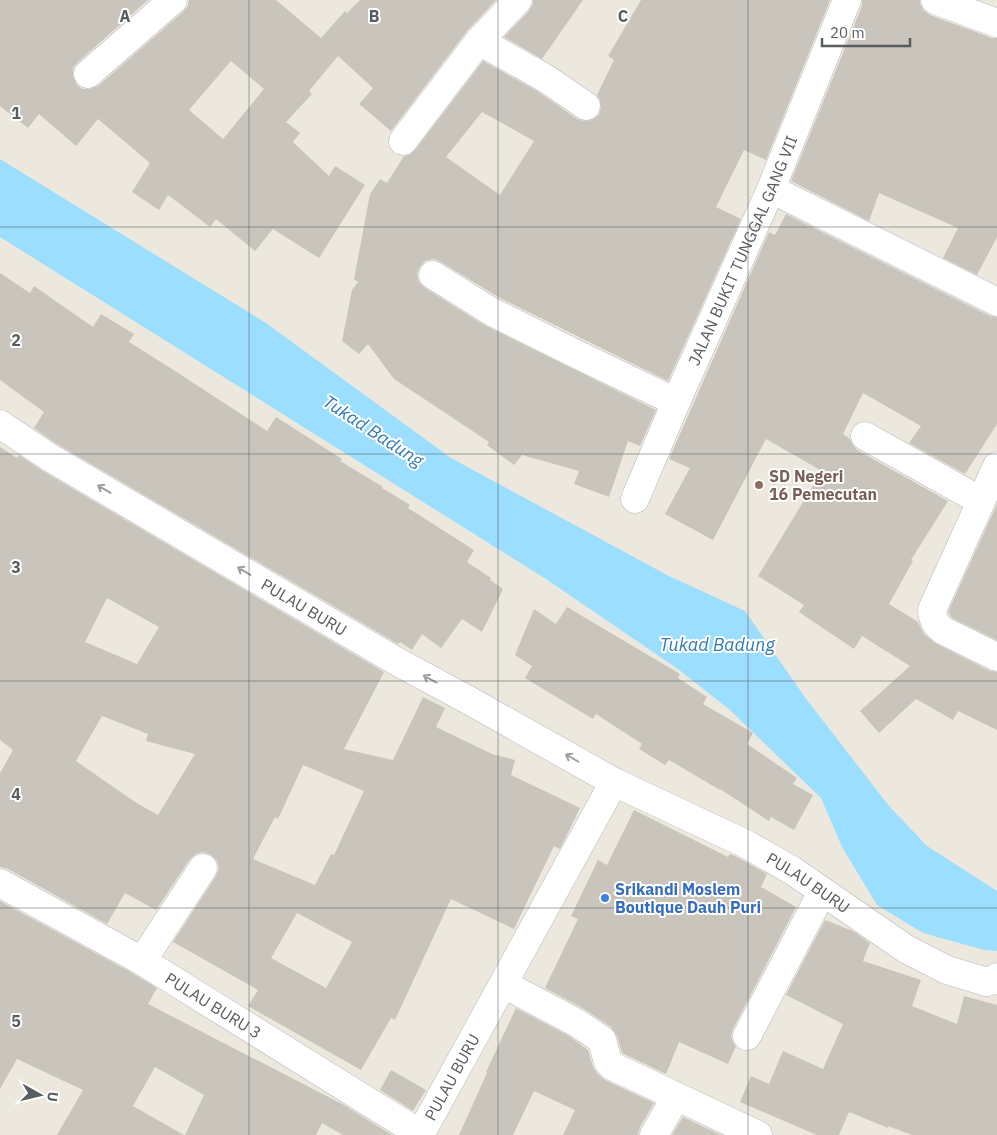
<svg xmlns="http://www.w3.org/2000/svg" width="997" height="1135" viewBox="0 0 997 1135" font-family="'IBM Plex Sans',sans-serif">
<style>
.water{fill:#9cdeff}
.building{fill:#c9c5bd;fill-rule:evenodd}
.lines{fill:none;stroke-linecap:round;stroke-linejoin:round}
.street-casing{stroke:#b5b8bd;stroke-width:29}
.street{stroke:#fff;stroke-width:28}
.oneway{stroke:#9b9ea0}
.grid{fill:none;stroke:#585d61;stroke-width:1;stroke-opacity:0.55}
.education-dot{fill:#8d6e63;stroke:#fff;stroke-width:2}
.shop-dot{fill:#3f7fe0;stroke:#fff;stroke-width:2}
.labels{text-anchor:middle;stroke-width:4;stroke-linejoin:round;paint-order:stroke}
.street-label{font-size:16px;fill:#585d61;stroke:#fff}
.education-label{font-size:16px;font-weight:bold;fill:#785e54;stroke:#fff;text-anchor:start}
.shop-label{font-size:16px;font-weight:bold;fill:#366cbe;stroke:#fff;text-anchor:start}
.water-label{font-size:18px;font-style:italic;fill:#307bb0;stroke:#fff}
.grid-label{font-size:16px;text-anchor:middle;font-weight:bold;fill:#585d61;stroke:#fff;stroke-width:4;stroke-linejoin:round;paint-order:stroke}
</style>
<rect width="100%" height="100%" fill="#ede8de"/>
<path class="water" d="M0,159l266,164 185,135 216,117 78,36 62,89 82,106 38,40 70,45v60l-13,-1 -61,-17 -46,-28 -35,-58 -21,-49 -91,-88 -52,-41 -132,-90 -546,-342z"/>
<path class="building" d="M0,0h148l-70,62 -5,6v8l3,8 6,5h8l8,-3 85,-74 5,-6 1,-6h87l45,38 24,-27 2,2 13,-13h136l-29,31 -76,100 -32,-27 14,-16 -35,-32 -29,35 3,3 -26,28 14,11 -7,9 36,34 6,-10 30,19 -46,73 -46,-29 -18,22 -39,-32 -6,8 -42,-32 -9,15 -27,-18 18,-29 -52,-44 -22,27 -37,-32 -11,14 -28,-22zM231,61l33,28 -41,50 -34,-29z
M533,0h50l-41,59 -38,-22 25,-26 4,-7z
M641,0h189l-64,160 -22,-10 -28,57 25,12 -73,162 -168,-83 -59,-36 -8,-3 -8,2 -5,6 -3,7 2,8 6,6 59,37 172,85 -16,36 -12,-5 -19,56 -35,-13 5,-13 -57,-16 -8,10 -27,-20 2,-3 -95,-63 -26,-35 -9,10 -17,-13 10,-51 6,-8 -4,-3 16,-85 10,-15 7,4 17,-27 5,-1 6,-5 68,-89 54,30 40,28 7,2 8,-1 7,-5 2,-7 -1,-8 -3,-5 17,-35 -6,-4zM482,112l52,29 -34,54 -54,-38z
M862,0h58v3l3,7 7,5 62,23h5v199l-20,38 -34,-17 15,-30 -79,-35 -10,28 -78,-40 71,-175z
M786,214l204,102 7,1v107l-32,50 -56,-31 12,-17 -58,-33 -20,41 7,5 2,5 5,6 91,51 -37,59 2,1 -24,43 29,18 6,12 11,9 55,28 7,1v58l-39,-19 -5,9 -37,-21 -37,34 -19,-22 50,-45 -48,-30 -8,13 -55,-37 5,-7 -46,-29 64,-105 -56,-32 -53,101 -48,-26 25,-46 -21,-9 100,-227 6,3z
M0,273l30,20 4,-7 59,41 8,-13 33,20 -5,8 43,27 95,62 9,-14 66,42 -2,2 43,26 -1,1 28,17 -2,3 66,42 -7,12 24,16 -1,2 13,9 -21,43 -20,-13 -21,29 -19,-14 -10,16 -12,-8 -2,2 -341,-200 -23,-16 10,-16 -44,-32z
M0,447l17,11 2,-3 22,15 343,202 -40,77 49,11 30,-63 22,11 -9,19 56,27 23,6 -4,15 69,33 -20,41 -6,-3 -40,83 -63,-30 -56,121 -4,-2 -30,52 -113,-64 10,-16 -85,-48 43,-66 3,-7 -2,-8 -6,-6 -8,-3 -7,2 -6,5 -34,51 -31,-17 -18,31 -99,-55 -8,-2v-94l13,-23 -13,-10zM107,598l52,29 -22,37 -52,-22zM102,716l46,18 -2,7 49,13 -37,61 -23,-13 -59,-41zM303,765l61,26 -30,64 -3,-1 -16,31 -62,-26 22,-42 3,2zM297,913l55,29 -26,46 -55,-30z
M997,504v136l-45,-22 -4,-6z
M567,607l113,67 -2,4 29,19 -4,7 50,29 -6,11 50,34 -4,6 20,11 -19,35 -23,-13 -2,4 -49,-32v1l-51,-30 -4,5 -26,-16 3,-5 -46,-30 -3,5 -68,-41 7,-12 -17,-11 19,-46 22,15z
M634,810l94,47 2,-3 9,4 28,16 -6,13 35,20 -63,122 -2,8 3,7 2,2 -8,18 -49,-22 -13,32 -44,-21 -5,-17 -6,-9 -27,-18 -39,-21 33,-69 -7,-3 27,-56 9,5z
M0,901l134,73 23,14 -9,16 196,101 48,30h-49l-21,-12 -6,12h-131l19,-40 -49,-28 -22,39 51,29h-127l26,-45 -66,-31 -17,30z
M825,920l28,11 17,12 -7,18 58,19 -9,26 45,18 7,-28 33,9v130h-85l-24,-9v2l-39,-16 -10,23h-22l-77,-33 11,-26 18,8 14,-33 40,18 20,-45 -57,-29z
M516,1008l53,28 19,14 5,17 4,6 8,7 49,23 -14,24 -2,8h-75l12,-25 -41,-19 -21,44h-54l28,-62 -1,-1z
M391,1070l35,20 -13,21 -33,-21z
M683,1117l38,18h-49z"/>
<g class="lines">
<defs>
<g id="street">
<path d="M935,0l62,23"/>
<path d="M479,41l66,37 41,28"/>
<path d="M88,74l85,-74"/>
<path d="M403,141l76,-100 39,-41"/>
<path d="M771,189l226,113"/>
<path d="M433,275l59,37 82,41 102,49"/>
<path id="s1" d="M0,424l49,33 347,204 74,40 144,81 132,62 47,27 113,78 41,21 40,12 5,-1 5,-4"/>
<path d="M865,436l116,65"/>
<path d="M997,466l-65,144c1,11 4,15 12,21l53,26"/>
<path id="s2" d="M635,499l41,-97 95,-213 76,-189"/>
<path id="s3" d="M0,883l142,78 280,174"/>
<path d="M142,961l61,-93"/>
<path d="M504,984l73,39 25,17 6,22 4,4 146,69"/>
<path d="M747,1036l75,-144"/>
<path id="s4" d="M420,1135l194,-353"/>
<path d="M654,1135l22,-38"/>
</g>
</defs>
<use href="#street" class="street-casing"/>
<use href="#street" class="street"/>
</g>
<defs><path id="oneway-shaft" d="M-6 0H5M1.5-3L5.5 0L1.5 3" fill="none" stroke-width="1.6" stroke-linecap="round" stroke-linejoin="round" transform="scale(1.25)"/></defs>
<g class="oneway">
<use href="#oneway-shaft" transform="translate(104 489) rotate(-149)"/>
<use href="#oneway-shaft" transform="translate(244 571) rotate(-149)"/>
<use href="#oneway-shaft" transform="translate(430 679) rotate(-152)"/>
<use href="#oneway-shaft" transform="translate(572 758) rotate(-150)"/>
</g>
<path class="grid" d="M249,0v1135M498,0v1135M748,0v1135M0,227h997M0,454h997M0,681h997M0,908h997"/>
<circle class="education-dot" cx="759" cy="485" r="5"/>
<circle class="shop-dot" cx="605" cy="898" r="5"/>
<g class="labels">
<g class="street-label">
<text dy="6" stroke="none"><textPath href="#s2" startOffset="271">JALAN BUKIT TUNGGAL GANG VII</textPath></text>
<text dy="6" stroke="none"><textPath href="#s1" startOffset="355">PULAU BURU</textPath></text>
<text dy="6" stroke="none"><textPath href="#s1" startOffset="930">PULAU BURU</textPath></text>
<text dy="6" stroke="none"><textPath href="#s3" startOffset="246">PULAU BURU 3</textPath></text>
<text dy="6" stroke="none"><textPath href="#s4" startOffset="66">PULAU BURU</textPath></text>
</g>
<g class="education-label">
<text x="769" y="482">SD Negeri<tspan x="769" dy="18">16 Pemecutan</tspan></text>
</g>
<g class="shop-label">
<text x="615" y="895">Srikandi Moslem<tspan x="615" dy="18">Boutique Dauh Puri</tspan></text>
</g>
<g class="water-label">
<text transform="translate(373 431) rotate(33)" y="6">Tukad Badung</text>
<text x="717" y="651">Tukad Badung</text>
</g>
</g>
<g class="grid-label">
<text x="125" y="22">A</text>
<text x="374" y="22">B</text>
<text x="623" y="22">C</text>
<text x="16" y="119">1</text>
<text x="16" y="346">2</text>
<text x="16" y="573">3</text>
<text x="16" y="800">4</text>
<text x="16" y="1027">5</text>
</g>
<g transform="translate(40 1095) rotate(98)" stroke="#ffffff" stroke-width="4" paint-order="stroke">
<path d="M0-4L9 19L0 12L-9 19Z" fill="#585d61"/>
<text y="-8" font-size="14" font-weight="bold" text-anchor="middle" fill="#585d61">U</text>
</g>
<path d="M822 38v8h88v-8" fill="none" stroke="#585d61" stroke-width="2.5"/>
<text x="830" y="38" font-size="15" fill="#585d61" stroke="#ffffff" stroke-width="4" paint-order="stroke">20 m</text>
</svg>
